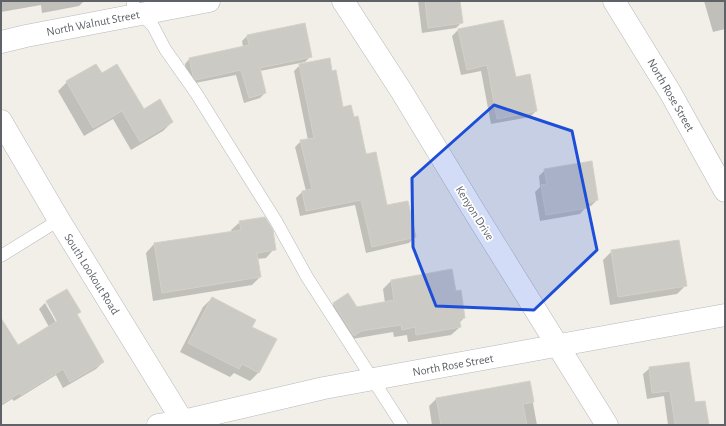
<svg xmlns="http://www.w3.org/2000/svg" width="726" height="426" viewBox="0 0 726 426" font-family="'Alegreya Sans',sans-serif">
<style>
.shadow{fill:#0003}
.building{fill:#cccac5;stroke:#d6d1c6}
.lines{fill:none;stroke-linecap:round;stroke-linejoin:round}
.service-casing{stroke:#b5b8bc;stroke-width:13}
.minor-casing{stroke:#b5b8bc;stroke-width:23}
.service{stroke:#fff;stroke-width:12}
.minor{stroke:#fff;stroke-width:22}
.marked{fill:#1d4ed8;fill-opacity:0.2;stroke:#1d4ed8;stroke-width:3;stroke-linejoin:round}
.labels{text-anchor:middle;stroke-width:3.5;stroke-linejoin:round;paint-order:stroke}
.street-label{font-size:12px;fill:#5f6368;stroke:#fff}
</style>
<rect width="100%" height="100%" fill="#f1efe8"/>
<path class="shadow" d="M1,1h83l-5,5 -37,7 -1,-8 -40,7z
M418,1h41l3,21 -6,6 -34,5z
M704,1h21v28l-12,3z
M458,30l57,48 21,33 -6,6 -39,7 -10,-53 -20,4 -9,-39z
M247,36l63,21 -5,5 -45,9 5,22 -5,5 -16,5 -8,-28 -46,9 -2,-2 -3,-18 5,-6 53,-11 -1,-6z
M96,65l5,10 42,35 29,12 -9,9 -32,19 -18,-31 -29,17 -26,-45 9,-9z
M300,65l32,7 10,36 24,47 20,51 29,31 -6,6 -43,10 -11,-48 -55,11 -4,-18 6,-6 4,-1 -11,-44 6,-6 7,-1 -14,-69z
M545,170l52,30 -6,6 -5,1 -6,7 -40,7 -5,-29 5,-5 -1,-11z
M240,222l34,27 -8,9 -9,1 3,18 -8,8 -99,16 -7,-48 8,-9 78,-12 -1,-2z
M612,251l74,34 -9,9 -67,11 -7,-45z
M391,281l64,11 9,26 -5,5 1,4 -9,8 -43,7 -1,-7 -13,2 -1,-5 -41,7 -27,-27 9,-8 23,4 28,-5 -2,-14z
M67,290l13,22 -4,3 27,47 -7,7 -33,19 -7,-13 -42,26 -2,-2 -11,7v-86l17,26 31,-19 -10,-18 6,-6 13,23 2,-1 -12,-22h-2z
M212,298l39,29 24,13 -17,33 -8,8 -16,-8 -4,4 -50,-25 23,-45z
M650,368l44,35 14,22h-40l-4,-29 -17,3 -4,-25z
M529,382l8,43h-105l-3,-19 7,-7z"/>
<path class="building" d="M425,1h35l3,22 -35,5z
M503,20l13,57 14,-3 7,37 -40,8 -10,-54 -20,5 -9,-41z
M305,23l7,34 -52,11 6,25 -17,5 -8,-28 -45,10 -3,-4 -4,-18 60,-13 -2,-10z
M330,58l2,13 4,-1 7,37 8,-2 3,12 4,-1 8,38 10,-2 11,53 21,-4 8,36 -44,10 -11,-47 -55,11 -4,-20 10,-2 -12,-49 14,-2 -15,-74z
M96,64l6,9 15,-9 27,45 16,-10 13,23 -33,20 -18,-31 -29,17 -27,-47z
M592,161l6,39 -11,3 1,5 -42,7 -5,-30 6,-1 -3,-15z
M265,217l8,13 3,20 -19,3 4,24 -99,16 -8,-50 87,-13 -2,-9z
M679,240l8,46 -69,11 -7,-47z
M452,269l4,22 5,-1 4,28 -6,1 2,8 -45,8 -1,-8 -13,3 -1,-5 -40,6 -7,5 -21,-33 15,-10 9,14 37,-7 -3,-20z
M67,289l14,23 -4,2 27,48 -34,20 -7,-13 -42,26 -1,-2 -19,11v-86l17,27 39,-24 -11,-20z
M212,297l44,23 -4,7 25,12 -18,34 -17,-9 -3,5 -51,-26z
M689,362l6,40 10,-1 4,24h-34l-5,-34 -18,2 -3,-26z
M530,381l4,21 -11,2 4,21h-86l-5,-27z"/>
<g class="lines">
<defs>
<path id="service" d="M133,1v4l20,21 12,23 31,44 80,128 31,56 95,148
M1,256l58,-36"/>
<path id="minor" d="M343,1l59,91 72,119 133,214
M614,1l56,91 55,99
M1,42l25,-6 183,-35
M1,121l58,99 126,205
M158,425l25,-4 141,-33 401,-73"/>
</defs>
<use href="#service" class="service-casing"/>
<use href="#minor" class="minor-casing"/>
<use href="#service" class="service"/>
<use href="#minor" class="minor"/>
</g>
<path class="marked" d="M494,105l78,26 25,119 -63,60 -98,-4 -23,-59 -1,-69z"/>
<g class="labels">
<g class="street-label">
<text transform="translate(93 23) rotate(-11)" y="4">North Walnut Street</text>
<text transform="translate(671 95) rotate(60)" y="4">North Rose Street</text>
<text transform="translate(475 213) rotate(58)" y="4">Kenyon Drive</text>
<text transform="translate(92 274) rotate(58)" y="4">South Lookout Road</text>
<text transform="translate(453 365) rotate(-10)" y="4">North Rose Street</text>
</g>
</g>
<rect width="726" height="426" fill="none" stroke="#5f6368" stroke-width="4"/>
</svg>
